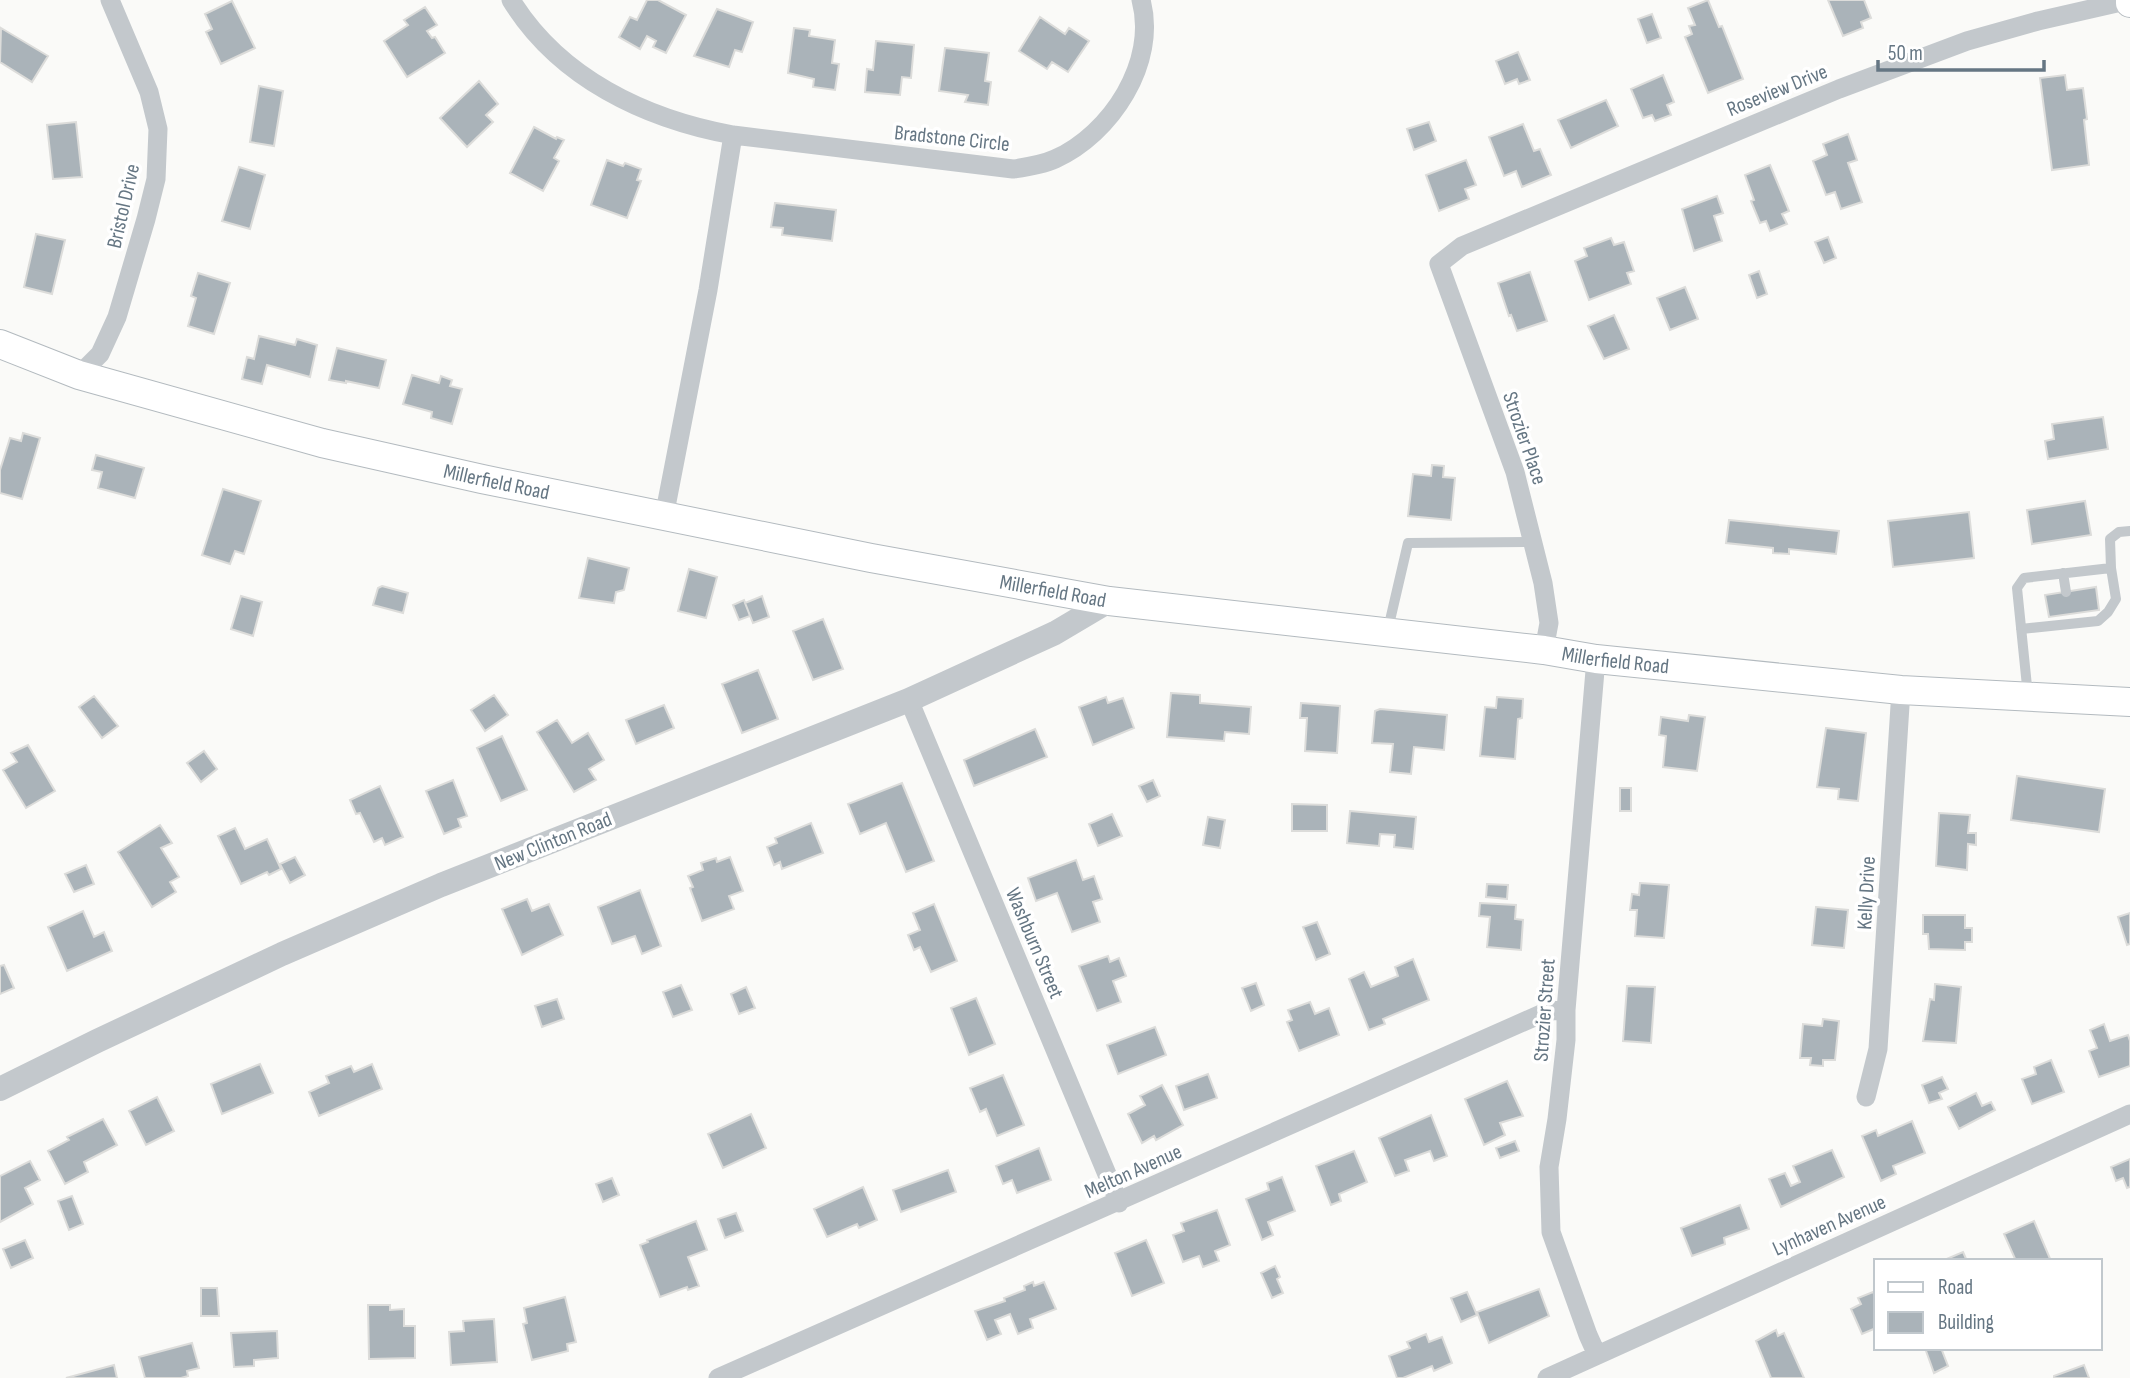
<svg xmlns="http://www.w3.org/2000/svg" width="2130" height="1378" viewBox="0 0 2130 1378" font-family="'Sofia Sans Condensed',sans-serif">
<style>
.building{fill:#aab3b9;stroke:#dcdcda;stroke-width:2}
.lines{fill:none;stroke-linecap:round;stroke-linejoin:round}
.secondary-casing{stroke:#b3babf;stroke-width:30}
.service{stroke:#c3c8cc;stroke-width:10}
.minor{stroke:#c3c8cc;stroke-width:19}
.tertiary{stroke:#c3c8cc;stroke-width:24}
.secondary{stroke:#fff;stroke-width:28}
.labels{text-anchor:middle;stroke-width:7;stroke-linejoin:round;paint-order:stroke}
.street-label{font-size:21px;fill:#657683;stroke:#fff}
</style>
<rect width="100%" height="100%" fill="#fafaf8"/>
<path class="building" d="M647,0h11l28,15 -20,38 -13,-6 3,-6 -9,-5 -7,13 -21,-12 11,-20 7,3z
M1708,0l11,27 3,-1 21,53 -35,14 -23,-56 7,-3 -3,-8 6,-1 -7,-17z
M1828,0h36l7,18 -10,4 2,6 -20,8z
M232,1l23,47 -34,16 -15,-32 6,-3 -7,-15z
M425,7l12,18 -10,6 5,7 3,-1 10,16 -38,24 -23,-36 24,-16 -4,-5z
M717,9l36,13 -11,30 -7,-2 -6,17 -35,-11z
M1652,14l9,24 -14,5 -9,-24z
M1040,17l25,17 4,-6 20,13 -21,31 -16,-10 -5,7 -28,-18z
M1,28l47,28 -16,26 -32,-20z
M794,28l16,2 -1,6 26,4 -3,23 7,1 -4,26 -22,-3 1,-8 -26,-6z
M876,41l38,4 -3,33 -9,-1 -2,18 -35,-3 2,-23 6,1z
M945,48l44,5 -4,28 6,1 -3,23 -23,-3 3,-7 -29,-4z
M1518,52l12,28 -11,4 -2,-5 -12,5 -9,-23z
M1663,75l11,27 -7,3 4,10 -16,6 -3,-6 -9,3 -12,-29z
M2065,75l2,15 16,-2 4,31 -3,1 5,45 -37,5 -12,-92z
M479,81l19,23 -12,11 7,7 -26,25 -27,-29z
M259,86l24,5 -9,55 -24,-4z
M1606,100l12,26 -47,22 -13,-28z
M76,122l6,55 -29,2 -6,-54z
M1429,122l7,19 -22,9 -7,-21z
M1523,124l11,27 6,-2 11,26 -29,12 -6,-16 -12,5 -15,-39z
M534,127l22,12 1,-2 7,3 -10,18 5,3 -16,30 -33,-18z
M1848,134l9,26 -9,3 14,39 -21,7 -6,-17 -9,3 -13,-34 14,-6 -4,-11z
M607,160l16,6 2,-3 16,6 -4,11 4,1 -14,37 -36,-13z
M1466,160l10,25 -11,4 4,10 -30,12 -13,-36z
M1770,165l19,46 -7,3 5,10 -17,7 -4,-10 -6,2 -9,-22 3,-1 -9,-25z
M239,167l26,8 -15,54 -28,-8z
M1717,196l6,17 -9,3 8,25 -28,10 -12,-42z
M775,203l61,7 -4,31 -50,-6 1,-7 -12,-1z
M36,234l29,6 -13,54 -28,-7z
M1828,237l8,21 -12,5 -9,-21z
M1611,238l3,7 10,-3 10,29 -7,2 4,11 -42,16 -14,-39 12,-5 -3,-8z
M1759,271l8,23 -10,4 -8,-23z
M1530,272l17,49 -30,10 -6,-16 -2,1 -11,-33z
M198,273l32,10 -16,51 -26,-8 8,-28 -5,-2z
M1685,287l13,32 -28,11 -13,-32z
M1614,315l15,34 -25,10 -16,-33z
M259,336l36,9 2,-6 20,6 -7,32 -43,-12 -5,19 -20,-5 5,-22 7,2z
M337,348l49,12 -7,28 -33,-7v2l-17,-3z
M412,375l27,8 2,-7 11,4 -2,6 12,3 -10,35 -21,-6 1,-6 -29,-8z
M2103,417l5,32 -60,10 -3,-18 9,-2 -2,-15z
M23,433l17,5 -18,61 -22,-6v-23l10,-32 11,3z
M96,455l48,13 -9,30 -37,-10 4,-16 -10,-2z
M1432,465l12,1 -1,11 12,1 -4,42 -43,-4 5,-42 18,2z
M223,489l38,12 -17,53 -9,-3 -5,13 -28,-9z
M2085,501l6,34 -59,9 -5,-34z
M1969,512l5,46 -81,9 -5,-46z
M1729,520l110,11 -3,23 -47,-5v5l-16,-1v-5l-47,-5z
M588,558l41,10 -5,22 -8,2 -2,11 -35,-5z
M689,569l28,8 -11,41 -28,-7z
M382,586l26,7 -5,20 -30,-8 5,-17z
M2096,587l3,23 -50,7 -4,-22z
M241,596l21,6 -9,34 -22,-7z
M762,596l7,21 -16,6 -8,-20z
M744,600l6,16 -11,4 -6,-15z
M823,619l20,50 -30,11 -20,-49z
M758,670l20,49 -36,14 -20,-49z
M1171,693l29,2v8l51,4 -2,27 -24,-2 -1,9 -57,-4z
M494,695l14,20 -23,16 -14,-21z
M94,696l24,30 -16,12 -23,-31z
M1106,697l2,6 15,-5 11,30 -41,17 -14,-38z
M1497,697l26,2 -1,19 -4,1 -3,40 -35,-3 5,-49 11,1z
M1301,703l39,3 -3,47 -32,-2 2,-33h-7z
M664,705l10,23 -38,16 -10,-24z
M1380,709l67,6 -3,35 -30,-3 -3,27 -21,-2 3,-28 -21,-1 3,-32z
M1689,715l16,2 -8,54 -34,-4 3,-31 -7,-1 2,-18 27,4z
M557,720l15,23 16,-10 16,27 -15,9 7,11 -22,12 -37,-60z
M1826,728l40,5 -8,68 -20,-2 1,-10 -22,-2z
M1035,729l12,28 -73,29 -10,-26z
M502,736l25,54 -26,11 -24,-53z
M28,745l27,46 -29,17 -23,-38 14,-8 -6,-9z
M204,751l13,18 -16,13 -14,-19z
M2017,776l88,13 -6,43 -88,-12z
M453,780l14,36 -9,3 3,8 -17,7 -18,-43z
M1153,780l7,16 -13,6 -8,-16z
M902,783l32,78 -28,11 -20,-49 -26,11 -12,-30z
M380,786l23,51 -18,8 -3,-7 -8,4 -14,-29 -4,1 -6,-14z
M1620,788h11v23h-11z
M1292,804l35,1v26h-35z
M1350,811l66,6 -3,32 -19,-2 1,-12 -15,-1 -1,12 -32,-3z
M1939,813l31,2 -2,18h8v12l-8,-1 -1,26 -31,-4z
M1112,814l10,22 -24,10 -9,-22z
M1208,817l17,3 -5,28 -17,-3z
M811,823l12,30 -41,16 -2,-7 -6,3 -7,-18 10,-4 -2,-5z
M160,825l12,18 -11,5 18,29 -9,5 6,10 -24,15 -34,-55z
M235,828l10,21 22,-10 14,30 -12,6 -2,-3 -26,12 -23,-48z
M295,857l10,18 -15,8 -10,-19z
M730,857l13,34 -14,5 5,13 -32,12 -12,-33 3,-1 -5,-11 15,-6 -2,-7 15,-5 1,4z
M1076,860l7,20 11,-4 8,23 -9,3 7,20 -28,10 -15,-39 -21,8 -8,-23z
M86,865l8,19 -20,8 -9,-18z
M1640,883l29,2 -5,53 -29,-2 2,-26h-7l2,-16 7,1z
M1487,884l21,1 -1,14 -21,-2z
M640,890l21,56 -19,8 -7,-18 -23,8 -14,-37z
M527,899l5,12 17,-7 14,31 -41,20 -20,-46z
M1480,903l36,2 -1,14 8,1 -2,30 -34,-3 3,-30 -11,-1z
M934,904l23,57 -26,11 -11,-25 -6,3 -6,-15 12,-5 -7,-17z
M1816,907l32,3 -4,38 -32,-3z
M83,911l11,26 10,-5 8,19 -45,20 -19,-44z
M2130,913v31l-3,1 -9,-28z
M1923,915h42v13h7v14h-7v8l-36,-1 -1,-15h-5z
M1317,922l13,32 -14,6 -13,-33z
M1108,956l2,6 9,-4 7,18 -13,5 8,21 -24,9 -18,-45z
M1413,959l16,41 -46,19 2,5 -16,6 -20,-51 15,-7 7,15 27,-11 -3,-9z
M4,965l10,23 -14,6v-28z
M1256,983l8,22 -13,6 -9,-23z
M1935,984l26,3 -5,56 -33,-2 7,-42 4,1z
M681,985l11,25 -19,7 -10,-25z
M1627,986l28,1 -4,56 -28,-2z
M746,987l9,21 -16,6 -8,-20z
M976,998l19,46 -26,11 -18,-47z
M557,999l7,20 -22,8 -7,-21z
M1310,1002l5,12 14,-6 10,27 -40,16 -12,-29 5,-2 -4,-10z
M1823,1019l16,2 -4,39h-12v6l-13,-1 1,-7h-11l3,-34 19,2z
M2104,1024l6,17 18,-6 2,6v25l-31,11 -10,-26 8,-3 -7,-18z
M1155,1027l11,28 -48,19 -11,-29z
M2051,1060l13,32 -32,12 -10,-25 14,-5 -2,-7z
M260,1064l13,29 -51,21 -11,-30z
M372,1064l10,25 -63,27 -10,-24 20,-9 -3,-7 25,-10 3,6z
M1208,1074l9,24 -33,12 -8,-24z
M1003,1075l21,50 -27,11 -11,-27 -6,3 -10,-24z
M1942,1077l6,12 -9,4 3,6 -13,4 -7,-18z
M1507,1081l16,35 -23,7 5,12 -21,10 -19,-46z
M1162,1085l21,40 -27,15 -2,-4 -12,7 -14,-29 17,-9 -5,-9z
M1976,1093l6,13 9,-4 4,8 -36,19 -11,-22z
M157,1097l17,34 -28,14 -17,-34z
M751,1114l15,34 -43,20 -15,-34z
M1431,1115l16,41 -13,5 -4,-10 -25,9 4,11 -14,5 -16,-38z
M103,1119l14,26 -33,17 4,10 -23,12 -17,-33 21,-11 -2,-3z
M1912,1121l13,32 -32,13 3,8 -15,7 -19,-45 14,-6 2,6z
M1515,1141l4,10 -19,7 -4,-10z
M1039,1148l12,32 -34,13 -5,-13 -9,4 -7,-18z
M1832,1150l12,27 -63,30 -12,-28 16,-6 6,13 9,-4 -7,-16z
M1354,1151l13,31 -28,12 2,7 -10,4 -15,-39z
M2130,1159v28l-3,1 -4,-10 -7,3 -5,-14z
M30,1161l10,19 -15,8 8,16 -33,18v-46z
M948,1170l8,22 -55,20 -8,-22z
M1282,1177l13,34 -27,11 5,13 -11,5 -16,-41 23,-9 -2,-7z
M612,1178l7,17 -16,7 -7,-18z
M863,1187l14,33 -18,8 -2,-4 -30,13 -13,-28z
M72,1196l11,28 -14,6 -11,-29z
M1740,1205l9,24 -25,9 1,6 -33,12 -11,-28z
M1217,1210l13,35 -15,6 4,10 -16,6 -4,-11 -16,6 -10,-27 11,-4 -3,-8z
M736,1213l7,18 -18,7 -7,-19z
M696,1221l11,29 -19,7 11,29 -11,4 -1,-3 -27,10 -20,-52 8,-3 -1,-2z
M2034,1221l17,40h-35l-12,-27z
M25,1240l8,18 -22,10 -8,-19z
M1146,1240l18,43 -32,13 -17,-43z
M1963,1252l4,9h-25z
M1275,1266l5,11 -3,2 6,14 -11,5 -11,-25z
M1033,1282l1,4 10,-4 12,27 -26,10 3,9 -15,6 -8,-20 -15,6 6,14 -14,6 -12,-29 30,-10 -1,-3 21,-8 -1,-4z
M201,1288h16l2,28h-18z
M1539,1289l10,27 -60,27 -12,-31z
M1467,1292l10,23 -16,7 -10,-24z
M1873,1292l3,5v31l-14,6 -11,-25 10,-5 -3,-6z
M565,1297l11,45 -9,2 1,7 -36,9 -9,-36 4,-1 -3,-15z
M368,1305h22v5l14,-1v17h11v32l-46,1z
M494,1319l3,43 -46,3 -2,-33 15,-1 -1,-10z
M1776,1330l2,6 6,-3 20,45h-33l-15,-37z
M277,1331l1,27 -24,2v6l-20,1 -3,-34z
M1426,1334l3,8 13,-5 10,26 -18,8 -2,-5 -29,12h-6l-8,-22 21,-8 -3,-6z
M192,1343l7,25 -12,3 1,5 -7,2h-36l-6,-21z
M1925,1348h16l7,18 -14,7z
M114,1365l3,13h-51z
M2084,1365l5,13h-35v-2z"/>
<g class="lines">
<defs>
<g id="secondary">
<path d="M2130,0v3"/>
<path id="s1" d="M0,344l79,31 243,68 160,36 389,79 238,43 435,49 52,9 305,31 229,12"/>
</g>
</defs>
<use href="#secondary" class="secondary-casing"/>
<path class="service" d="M2111,568l-1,-29 9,-7 11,-1
M2063,573l3,19
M1388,629l20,-86 125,-1
M2021,629l77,-8 10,-9 8,-13 -5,-31 -87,10 -7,10 11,108"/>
<path class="minor" d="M511,0c48,78 134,119 222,135l280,34c14,-2 29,-4 42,-10 56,-25 103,-97 86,-159
M79,375l21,-21 17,-37 29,-98 10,-40 2,-50 -9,-37 -39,-92
M664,517l44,-227 25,-155
M1544,650l5,-27 -6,-40 -28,-111 -76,-208 23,-18 377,-157 128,-48 71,-20 92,-21
M1596,659l-30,351v30l-9,79 -8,48 2,65 37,103 9,20
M909,700l210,503
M1866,1097l12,-48 23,-359
M718,1378l830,-367 18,-1
M1547,1378l583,-264"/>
<path class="tertiary" d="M0,1089l97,-48 185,-87 159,-69 468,-185 146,-67 54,-32"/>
<use href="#secondary" class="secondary"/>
</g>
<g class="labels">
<g class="street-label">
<text transform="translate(1777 90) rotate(-22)" y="7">Roseview Drive</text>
<text transform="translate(952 138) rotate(6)" y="7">Bradstone Circle</text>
<text transform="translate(123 206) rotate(-77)" y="7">Bristol Drive</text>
<text transform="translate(1525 438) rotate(71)" y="7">Strozier Place</text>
<text dy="7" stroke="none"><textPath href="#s1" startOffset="516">Millerfield Road</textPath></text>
<text dy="7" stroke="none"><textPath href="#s1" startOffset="1083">Millerfield Road</textPath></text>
<text dy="7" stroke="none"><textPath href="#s1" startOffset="1650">Millerfield Road</textPath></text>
<text transform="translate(553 841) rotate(-22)" y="7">New Clinton Road</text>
<text transform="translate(1866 893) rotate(-87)" y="7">Kelly Drive</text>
<text transform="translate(1035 943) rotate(67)" y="7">Washburn Street</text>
<text transform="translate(1544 1010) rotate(-86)" y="7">Strozier Street</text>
<text transform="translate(1133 1171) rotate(-24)" y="7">Melton Avenue</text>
<text transform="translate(1829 1225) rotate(-24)" y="7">Lynhaven Avenue</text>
</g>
</g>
<rect x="1874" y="1259" width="228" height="91" fill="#ffffff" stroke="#c1c8cd" stroke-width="2"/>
<rect x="1888" y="1282" width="35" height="10" fill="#ffffff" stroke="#c1c8cd" stroke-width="2"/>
<text x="1938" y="1294" font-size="21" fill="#657683">Road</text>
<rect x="1888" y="1312" width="35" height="21" fill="#aab3b9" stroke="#c1c8cd" stroke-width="2"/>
<text x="1938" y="1329" font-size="21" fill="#657683">Building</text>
<path d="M1878 60v10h166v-10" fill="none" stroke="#657683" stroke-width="3.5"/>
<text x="1888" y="60" font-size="21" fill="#657683" stroke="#ffffff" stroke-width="5" paint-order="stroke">50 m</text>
</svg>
